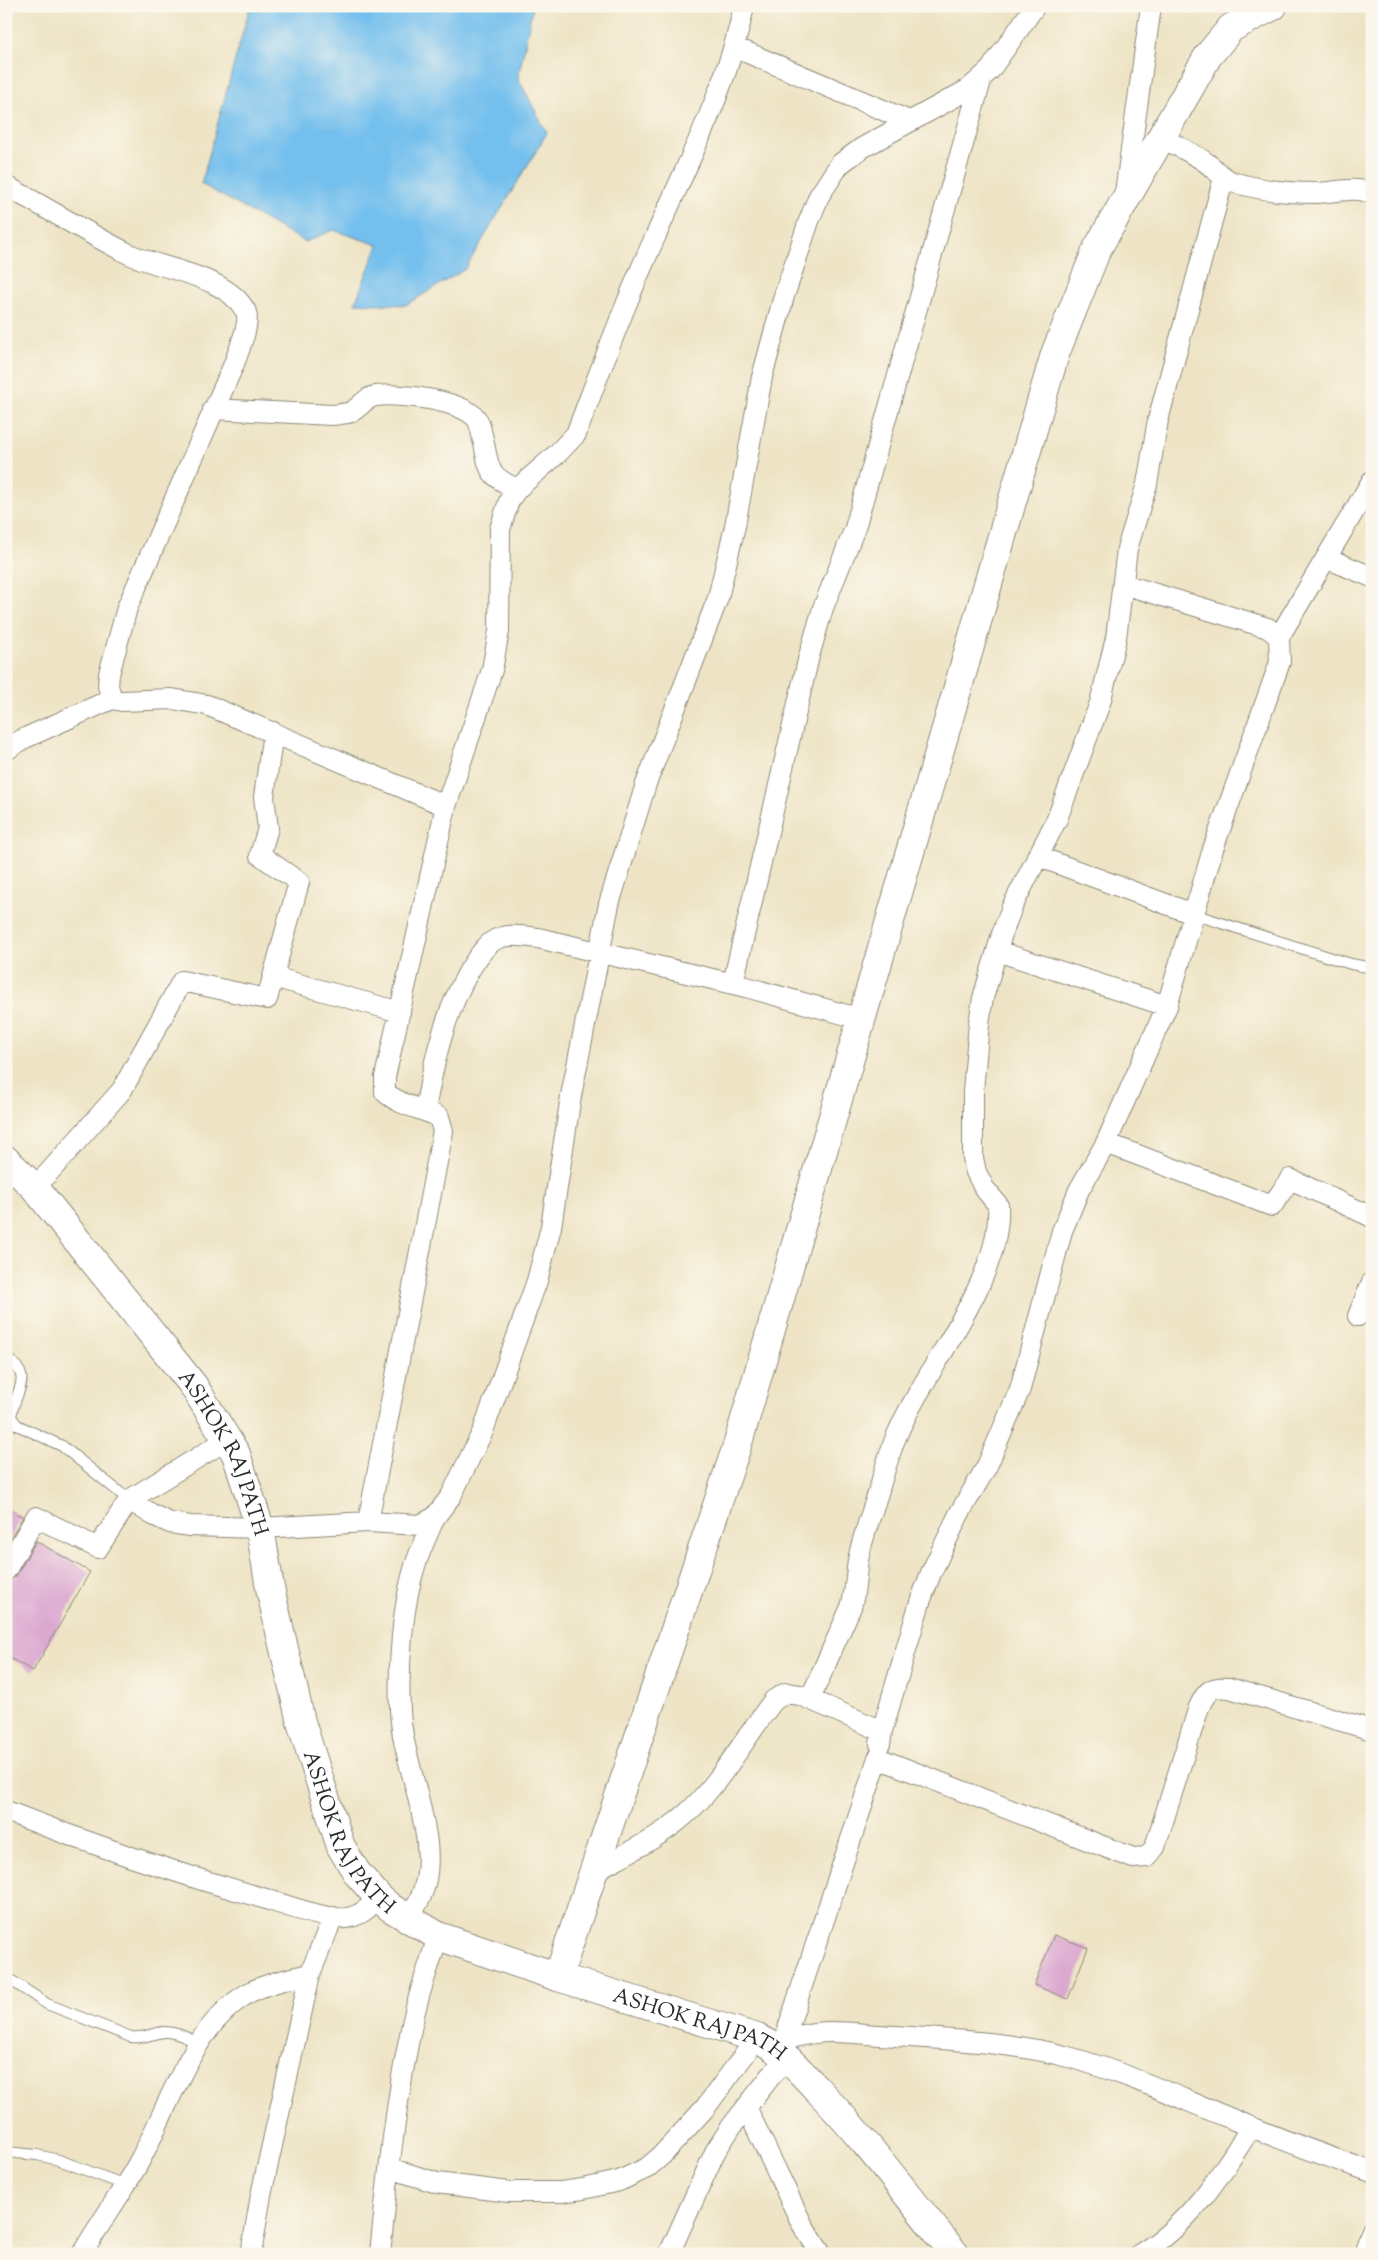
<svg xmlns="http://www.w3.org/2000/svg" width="1378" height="2260" viewBox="0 0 1378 2260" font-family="'Sorts Mill Goudy',serif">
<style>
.water{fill:#73bfed;stroke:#4f758c}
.building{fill:#dba8d0}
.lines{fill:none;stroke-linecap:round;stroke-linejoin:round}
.lane-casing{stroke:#8c8878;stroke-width:12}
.street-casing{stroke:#8c8878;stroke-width:22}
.secondary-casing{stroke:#8c8878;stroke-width:30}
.primary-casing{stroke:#8c8878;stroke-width:30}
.lane{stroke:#fff;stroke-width:10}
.street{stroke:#fff;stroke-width:20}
.secondary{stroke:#fff;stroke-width:28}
.primary{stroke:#fff;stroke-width:28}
.labels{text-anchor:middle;stroke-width:5;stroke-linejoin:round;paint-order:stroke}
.street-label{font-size:21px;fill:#2b2b2b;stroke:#fbf7ec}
</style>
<rect width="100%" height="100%" fill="#fbf7ec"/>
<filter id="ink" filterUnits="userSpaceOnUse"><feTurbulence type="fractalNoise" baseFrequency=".02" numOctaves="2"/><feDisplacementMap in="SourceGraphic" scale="10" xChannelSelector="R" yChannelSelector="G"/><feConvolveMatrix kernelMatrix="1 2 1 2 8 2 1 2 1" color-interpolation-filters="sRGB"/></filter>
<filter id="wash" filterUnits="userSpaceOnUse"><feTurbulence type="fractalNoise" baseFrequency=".0096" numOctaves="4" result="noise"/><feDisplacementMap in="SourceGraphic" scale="20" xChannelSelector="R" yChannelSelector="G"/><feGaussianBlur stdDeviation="1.12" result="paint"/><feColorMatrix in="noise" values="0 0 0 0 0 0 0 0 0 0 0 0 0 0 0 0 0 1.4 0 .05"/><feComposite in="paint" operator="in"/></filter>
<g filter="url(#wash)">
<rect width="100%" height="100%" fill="#eee4c5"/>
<path class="water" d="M250,6h283l-15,72 29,55 -82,136 -59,36 -51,-2 23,-58 -45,-15 -28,12 -104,-58z"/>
<g id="blocks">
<path class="building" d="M6,1508l17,9 -17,28z
M36,1541l54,31 -57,99 -27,-15v-74l10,-6z
M1054,1935l34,13 -20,51 -34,-14z"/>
</g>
</g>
<g filter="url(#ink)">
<use href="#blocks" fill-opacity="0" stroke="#8c8878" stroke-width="1"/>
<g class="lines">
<defs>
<path id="lane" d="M1193,914l158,50 21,4
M6,1358c30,19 8,33 5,59l6,8 45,21 67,54
M6,1977l41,27 84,33c11,2 20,-3 32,-5 12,-1 24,6 35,11
M6,2152l31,3 22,5 66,25"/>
<path id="street" d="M734,47l175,74
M1161,138c16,8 33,15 47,26 9,7 16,16 28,19 25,7 54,10 80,10 17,0 41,-8 56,1
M6,186c41,22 79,46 121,67 34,17 97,21 118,57 7,11 -7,42 -11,54l-107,244 -18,66 -1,12 4,13 10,2 50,-2 35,6 239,101 46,-136 7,-39 1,-102 9,-28 8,-12 40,-35 19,-20c26,-68 51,-136 81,-201 32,-74 71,-147 87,-227
M1125,193l26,-187
M213,409l119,6c6,-1 14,-1 19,-3 10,-5 14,-15 25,-16 22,-3 91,4 102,25 2,4 3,10 4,14 8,32 2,39 35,54
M1326,558l46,19
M1279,637l93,-156
M6,750l17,-11 89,-40
M1037,856l156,58
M997,951l170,55
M273,977l127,35
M733,983l76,-327 14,-48 32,-80 127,-451
M425,1110c9,-49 19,-95 44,-139 6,-10 14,-23 24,-30 13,-8 30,-5 45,-3l208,49 115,32
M1106,1143l166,63 18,-27 82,38
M35,1188l87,-98 60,-109 85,18 32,-117 -39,-27 8,-27 -4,-31 9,-65
M1358,1316l14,-34
M129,1500l24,15 17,8 20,3 70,2 108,-6 75,-391 -4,-14c-18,-9 -39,-11 -54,-25v-15l61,-271
M368,1522l52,3 15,-8 16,-21 32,-65 54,-150 14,-54 20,-131 38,-192 37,-120 72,-186 17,-72 27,-149 22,-81 25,-75 10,-25 21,-32 22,-16 107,-59 21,-19 45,-64
M6,1570l30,-53 62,31 31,-48 99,-61
M810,1699l41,-92c6,-19 4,-38 9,-56 5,-20 12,-39 18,-58 5,-17 10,-35 16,-51 28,-72 109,-160 104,-237l-14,-17 -8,-16 -3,-14v-67l6,-68 4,-25 19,-64 10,-27 45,-88 43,-116 16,-65 11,-89 20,-65 11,-64 66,-243
M882,1731l38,-129 11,-29 28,-59 28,-48 33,-77 42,-158 17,-41 27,-47 61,-137 46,-157 67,-187 -1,-25 -11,-9 -145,-44
M6,1811c86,34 172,63 260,88 19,6 63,22 81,19 15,-3 22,-10 31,-21
M594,1871c31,-17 65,-33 91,-56 36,-32 60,-78 89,-115l12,-7 14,2 82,36 -2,13
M407,1919c5,-7 11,-15 14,-23 23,-53 -19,-129 -21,-186 -2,-42 2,-103 15,-144 5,-16 13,-33 20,-49
M784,2040l94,-282 255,100 14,-1 8,-10 44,-140c8,-16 11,-21 30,-19l143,42
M776,2043c47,-18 72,-9 119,-7 59,4 119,6 177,22 54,15 103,38 155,59 47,20 96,38 145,55
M746,2107l56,117 19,30
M390,2168l47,15 72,9h52l22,-3 36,-8 28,-13 15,-13 43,-47 52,-70
M82,2254c18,-32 41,-62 58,-94 30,-55 51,-131 105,-165 20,-12 44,-16 65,-21
M251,2254l10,-59 49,-221 23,-57
M380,2254c8,-78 16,-157 33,-234 6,-29 17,-56 25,-84
M669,2254l46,-102 16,-25 55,-70
M1140,2254c50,-30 81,-79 111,-127
M1364,2254l8,-25"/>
<path id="secondary" d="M558,1977l180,-534 317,-1089 42,-105 111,-193 23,-28 42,-22"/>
<g id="primary">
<path id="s1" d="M6,1160l29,28 158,197 43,69 24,74 10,60 31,134 40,125 16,26 21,24 13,11 47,28 120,41 199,61c24,11 40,30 58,49 50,52 94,111 140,167"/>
</g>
</defs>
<use href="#lane" class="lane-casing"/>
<use href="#street" class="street-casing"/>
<use href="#secondary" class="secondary-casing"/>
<use href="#primary" class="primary-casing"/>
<use href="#lane" class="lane"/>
<use href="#street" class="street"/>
<use href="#secondary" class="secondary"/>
<use href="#primary" class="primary"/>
</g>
</g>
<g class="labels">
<g class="street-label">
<text dy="7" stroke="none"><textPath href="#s1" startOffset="368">ASHOK RAJ PATH</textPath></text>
<text dy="7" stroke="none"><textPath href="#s1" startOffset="772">ASHOK RAJ PATH</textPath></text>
<text dy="7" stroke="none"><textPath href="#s1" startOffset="1192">ASHOK RAJ PATH</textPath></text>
</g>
</g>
<rect width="1378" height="2260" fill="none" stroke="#fbf7ec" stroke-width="25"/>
</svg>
